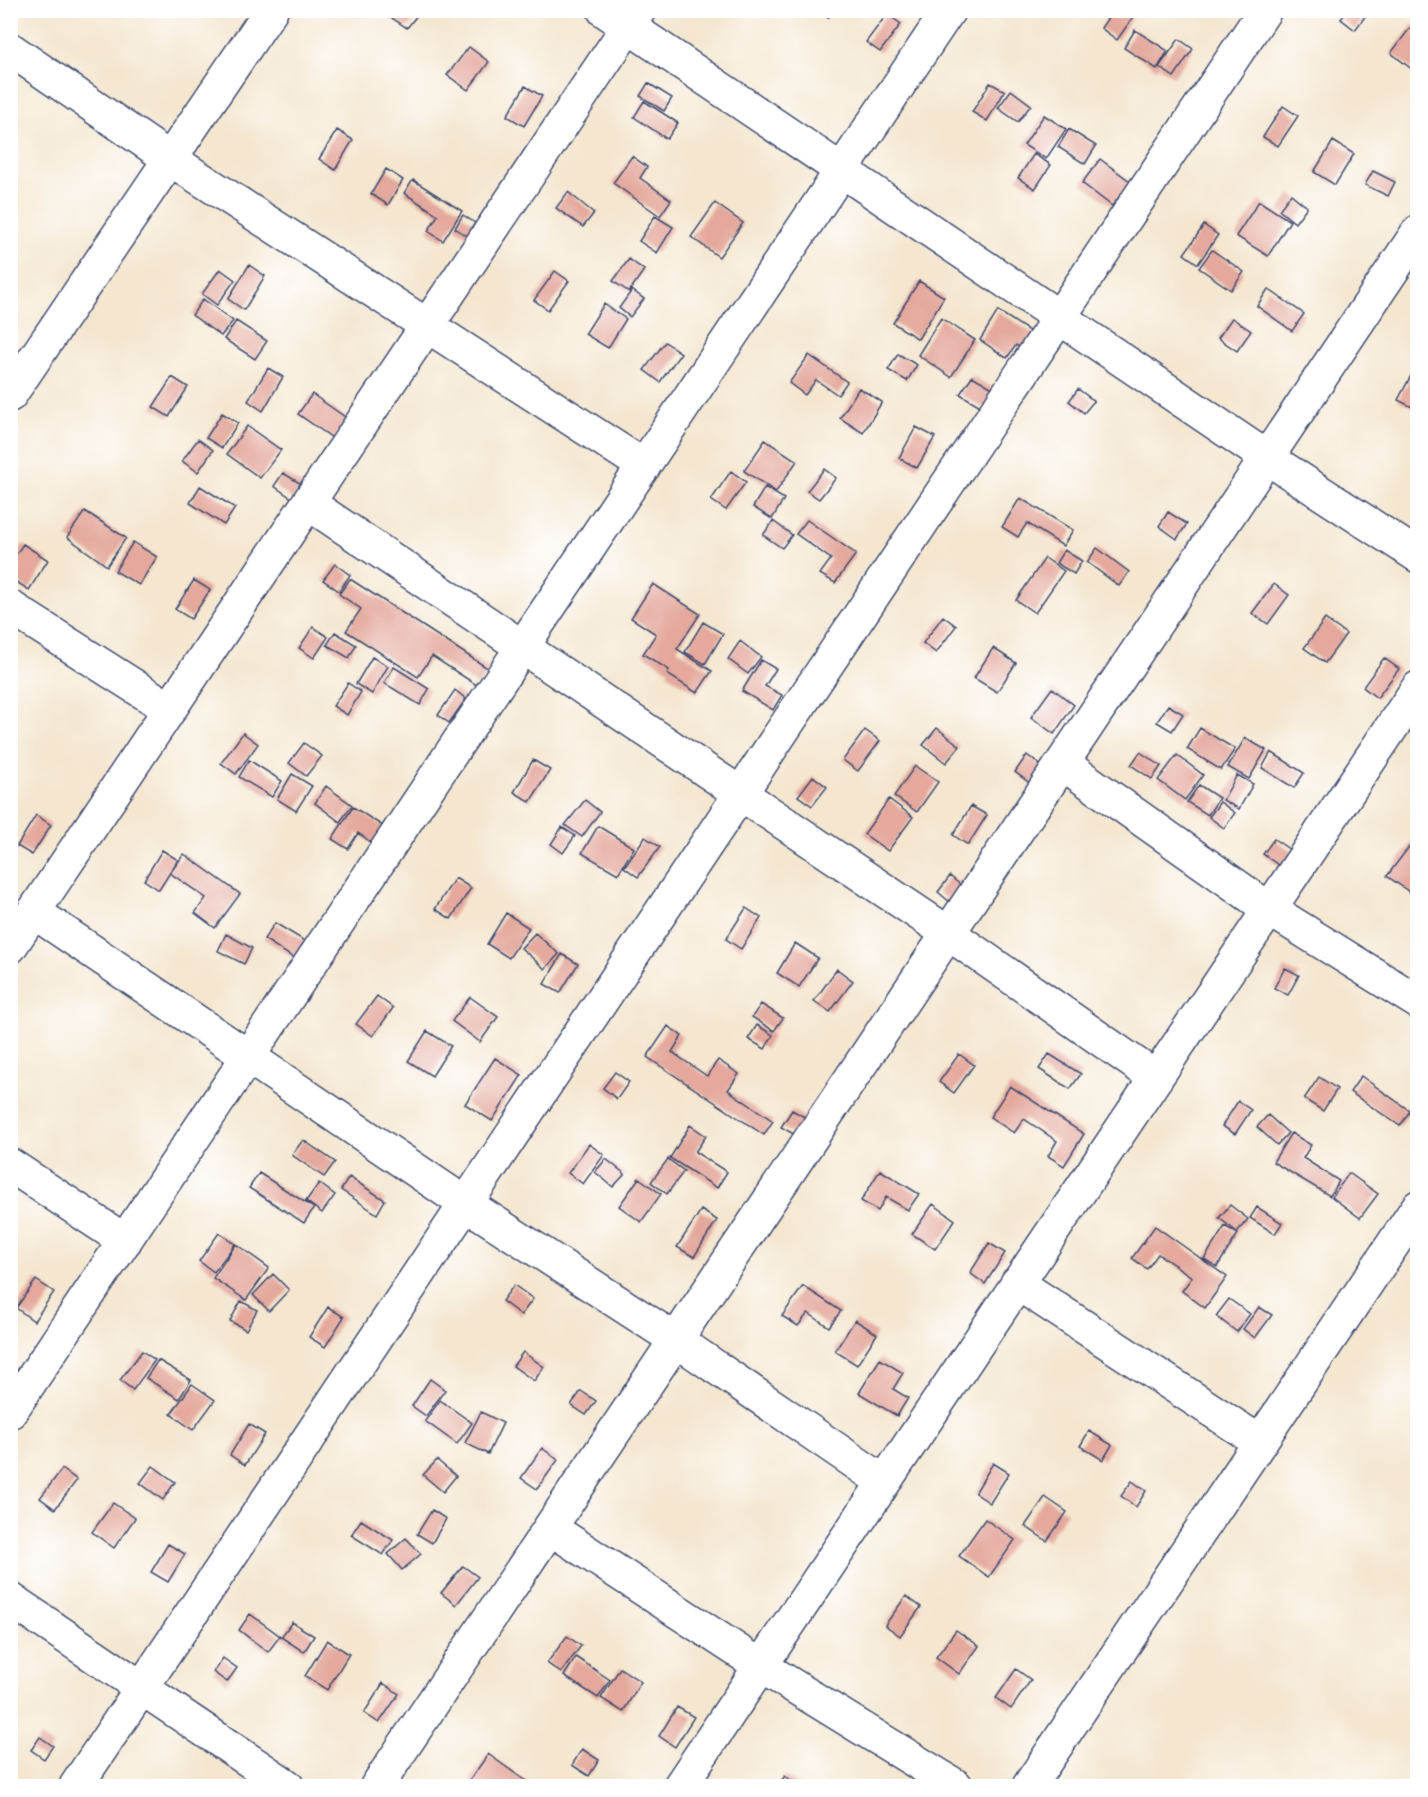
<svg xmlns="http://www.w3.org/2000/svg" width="1428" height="1797" viewBox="0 0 1428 1797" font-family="Alegreya,serif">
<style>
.building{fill:#e4a89c}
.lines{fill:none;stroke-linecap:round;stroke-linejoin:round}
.minor-casing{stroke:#3c4a6f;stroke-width:36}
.minor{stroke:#fff;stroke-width:33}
</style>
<rect width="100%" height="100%" fill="#fff"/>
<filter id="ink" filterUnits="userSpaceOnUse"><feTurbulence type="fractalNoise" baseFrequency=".0167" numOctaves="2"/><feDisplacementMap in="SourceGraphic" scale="12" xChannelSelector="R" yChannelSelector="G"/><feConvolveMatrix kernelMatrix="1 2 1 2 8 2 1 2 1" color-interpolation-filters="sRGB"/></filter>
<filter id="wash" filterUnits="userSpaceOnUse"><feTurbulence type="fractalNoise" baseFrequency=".008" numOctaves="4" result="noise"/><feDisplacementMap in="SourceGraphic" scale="24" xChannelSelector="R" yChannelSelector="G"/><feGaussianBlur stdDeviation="1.35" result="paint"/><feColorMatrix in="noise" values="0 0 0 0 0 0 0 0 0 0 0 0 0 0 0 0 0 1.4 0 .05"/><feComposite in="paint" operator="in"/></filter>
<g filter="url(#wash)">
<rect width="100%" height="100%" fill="#f4e6cf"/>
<g id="blocks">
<path class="building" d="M398,10h15l5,4 -11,14 -15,-10z
M817,10h17l-6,8z
M1113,10h25l-21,30 -16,-12z
M1348,10h22l-15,20 -14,-11z
M887,14l14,10 -21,28 -14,-10z
M1413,24l5,4v35l-5,7 -22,-17z
M1135,30l33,21 -11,18 -33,-21z
M1179,39l14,10 -19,28 -15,-10z
M469,47l20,15 -21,28 -21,-15z
M648,83l24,15 -8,13 -24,-15z
M990,83l15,8 -18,30 -15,-9z
M525,86l17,10 -18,30 -17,-10z
M1011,90l20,15 -13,17 -20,-14z
M644,101l34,22 -11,16 -33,-22z
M1283,106l15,10 -20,30 -15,-9z
M1044,115l22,14 -20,30 -22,-14z
M1069,129l27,17 -11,18 -27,-17z
M337,130l16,10 -18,30 -16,-11z
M1333,141l21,13 -19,31 -21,-13z
M1034,154l17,11 -16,24 -17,-11z
M632,156l15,11 -7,11 31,22 -11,16 -47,-33z
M1100,159l31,23 -19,24 -30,-23z
M386,169l17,11 -15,25 -17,-11z
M1373,171l22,11 -7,14 -23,-11z
M413,180l49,31 -19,30 -15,-10 10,-16 -34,-22z
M568,192l26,21 -11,14 -27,-19z
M1291,194l16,13 -12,16 -16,-13z
M1259,201l31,20 -22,35 -32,-20z
M715,203l28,20 -24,34 -28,-20z
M463,215l12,8 -8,13 -12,-8z
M655,216l18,11 -16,26 -18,-12z
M1204,225l14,10 -20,29 -14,-10z
M1212,250l32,22 -13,18 -32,-22z
M629,259l15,11 -15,22 -16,-11z
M249,265l16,11 -21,34 -16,-11z
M220,269l15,11 -18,25 -15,-11z
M555,271l14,10 -21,29 -14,-10z
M919,281l25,16 -26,42 -25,-16z
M1268,289l36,25 -12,17 -35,-25z
M632,290l12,9 -14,18 -11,-9z
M203,299l30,22 -12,15 -29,-21z
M604,304l22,15 -18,29 -23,-14z
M998,311l42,27 -11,16 -13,-9 -9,13 -27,-18z
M941,318l34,22 -24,37 -33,-22z
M1232,318l19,13 -14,20 -19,-13z
M236,321l31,20 -12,18 -31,-20z
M665,342l16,11 -21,29 -16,-12z
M898,354l19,11 -10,16 -19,-11z
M809,355l38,27 -9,13 -22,-15 -11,15 -16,-12z
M268,368l15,9 -20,34 -15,-10z
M1414,370l4,2v28l-4,8 -16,-8z
M972,376l31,18 -11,19 -32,-19z
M172,377l16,10 -19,30 -16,-10z
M859,388l23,14 -19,31 -23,-15z
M1078,389l16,12 -10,12 -15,-12z
M312,394l36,25 -14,20 -36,-25z
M222,413l16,10 -16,25 -16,-10z
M247,426l34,24 -21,28 -33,-24z
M916,427l19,10 -18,31 -18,-10z
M198,439l15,11 -15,22 -16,-11z
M765,440l32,21 -21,31 -32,-21z
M824,469l12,9 -17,21 -12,-8z
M731,471l15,11 -20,28 -15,-10z
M283,473l20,12 -10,14 -19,-13z
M200,486l35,22 -11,17 -34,-22z
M765,487l19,12 -12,20 -19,-12z
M1020,498l53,32 -10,16 -36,-23 -9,14 -16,-10z
M85,511l41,27 -19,28 -40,-29z
M1168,512l19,12 -10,15 -18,-13z
M807,520l49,34 -21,29 -15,-9 11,-15 -35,-25z
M773,521l19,14 -10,13 -19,-13z
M133,542l24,15 -18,28 -24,-14z
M23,544l25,16 -19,30 -19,-12v-15z
M1097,548l32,24 -10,14 -32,-24z
M1064,550l18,11 -8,13 -18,-11z
M1045,558l19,13 -29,42 -19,-13z
M335,564l15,11 -11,16 -16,-11z
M350,579l139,90 -11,17 -46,-30 -14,21 -72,-46 15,-22 -22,-15z
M194,580l16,10 -19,29 -16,-10z
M653,584l47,30 -23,35 35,22 -15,22 -30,-19 2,-4 -26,-16 13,-20 -25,-16z
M1274,584l15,11 -21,29 -16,-11z
M943,616l13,10 -20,27 -13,-10z
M1325,619l21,15 -21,29 -21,-15z
M703,622l20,12 -18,30 -20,-12z
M313,627l15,10 -14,21 -15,-10z
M335,632l21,13 -7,13 -22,-13z
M740,641l21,16 -13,17 -20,-15z
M993,648l23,15 -19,29 -23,-14z
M372,657l16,9 -16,28 -16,-10z
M1384,658l15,11 -22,29 -14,-11z
M761,660l15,9 -11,17 17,9 -9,15 -31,-19z
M394,667l35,22 -9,16 -36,-22z
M348,683l13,9 -14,23 -14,-9z
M1052,688l22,17 -20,29 -23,-17z
M455,690l11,9 -17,24 -11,-8z
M1168,705l15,9 -11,17 -15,-9z
M937,728l23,18 -14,17 -23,-18z
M1200,728l35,21 -14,21 -34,-21z
M865,730l15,11 -22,30 -15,-11z
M243,733l15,11 -22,30 -15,-11z
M1245,738l21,12 -17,29 -21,-12z
M304,743l18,13 -16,20 -17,-13z
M1140,752l21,14 -9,13 -21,-14z
M1271,752l33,21 -10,15 -32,-20z
M1027,755l16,12 -12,17 -16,-12z
M1177,755l26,20 -18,25 -27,-20z
M249,760l33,21 -10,16 -33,-20z
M533,760l17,10 -20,32 -16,-10z
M915,766l23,16 -21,30 -23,-16z
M292,774l20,12 -16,25 -19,-12z
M1237,775l16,9 -14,25 -16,-9z
M813,776l14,11 -15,19 -14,-10z
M1199,785l20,13 -11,17 -21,-13z
M326,786l26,19 -12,17 -25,-19z
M889,799l24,18 -25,34 -24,-17z
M585,800l15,12 -18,25 -17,-12z
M1220,802l15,11 -11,15 -15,-11z
M971,806l16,9 -19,30 -15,-10z
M353,807l33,21 -11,17 -17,-12 -10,16 -16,-10z
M36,815l15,10 -19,30 -15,-9z
M598,826l36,22 -16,26 -36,-21z
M562,827l13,9 -12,17 -12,-9z
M645,837l15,10 -22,30 -14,-10z
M1274,839l22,15 -11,16 -22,-16z
M1411,844l7,4v50l-31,-22z
M162,850l16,10 -19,30 -15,-10z
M184,854l56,40 -25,34 -20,-15 11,-15 -36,-25z
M950,876l13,11 -12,16 -13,-11z
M455,878l16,10 -20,31 -16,-10z
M746,908l15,10 -20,31 -15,-10z
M506,913l23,15 -20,30 -22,-14z
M275,923l33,20 -10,18 -34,-22z
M535,933l24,21 -14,15 -24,-21z
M226,934l26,14 -8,16 -26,-13z
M795,943l23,15 -19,29 -22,-14z
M562,954l16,10 -18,29 -16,-9z
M1285,968l14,7 -11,20 -14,-7z
M837,969l16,12 -23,31 -16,-11z
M377,996l16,12 -20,28 -17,-12z
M470,997l28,20 -18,25 -28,-21z
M761,1004l22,14 -9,13 -22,-14z
M757,1025l16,10 -8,14 -17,-10z
M668,1026l14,10 -10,16 35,24 11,-16 21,14 -11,16 45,31 -9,14 -117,-78z
M427,1031l24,15 -19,30 -24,-15z
M959,1054l15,11 -20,28 -15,-11z
M1049,1054l32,20 -11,15 -31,-20z
M495,1058l27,17 -30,46 -27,-17z
M615,1072l14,10 -12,17 -14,-11z
M1361,1076l49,35 -10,15 -50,-34z
M1319,1077l18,12 -14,22 -19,-12z
M1010,1086l74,48 -20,32 -16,-10 9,-15 -33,-22 -10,14 -24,-16z
M1238,1101l13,9 -16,24 -13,-8z
M792,1110l16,9 -11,17 -16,-9z
M1268,1115l20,18 -11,12 -20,-18z
M690,1125l16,11 -11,16 32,20 -10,16 -47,-30z
M1291,1133l20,12 -8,13 36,23 -9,15 -57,-34z
M303,1140l32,22 -11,15 -32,-22z
M589,1144l15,11 -21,29 -15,-11z
M606,1159l19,15 -12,13 -18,-15z
M668,1159l16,12 -17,23 -16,-12z
M880,1170l39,24 -11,16 -22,-13 -8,14 -17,-10z
M259,1173l55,35 -10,15 -55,-35z
M1349,1173l29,21 -18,24 -28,-21z
M349,1177l36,23 -8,14 -36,-24z
M639,1178l22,16 -20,28 -22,-16z
M319,1183l16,12 -13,18 -16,-12z
M933,1204l22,16 -20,29 -23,-15z
M1230,1205l18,14 -11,13 -18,-14z
M1257,1207l25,16 -7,11 -25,-16z
M701,1210l16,10 -23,37 -17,-10z
M1155,1226l72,51 -22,31 -23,-17 10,-14 -34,-23 -11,15 -15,-11z
M1225,1226l13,8 -21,33 -13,-8z
M219,1233l16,11 -21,28 -15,-11z
M989,1243l16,10 -20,31 -15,-11z
M236,1244l33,24 -23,32 -33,-22z
M273,1274l16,16 -20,21 -16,-16z
M36,1280l18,12 -20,29 -18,-13z
M514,1285l19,14 -12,16 -19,-14z
M803,1286l38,25 -12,16 -21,-14 -10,13 -16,-10z
M1229,1299l21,15 -13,18 -21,-16z
M241,1301l16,9 -11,20 -16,-9z
M328,1307l16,10 -19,30 -16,-10z
M1259,1307l13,8 -17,23 -12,-9z
M855,1320l22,14 -20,31 -22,-14z
M142,1351l13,9 -22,30 -13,-10z
M523,1352l21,15 -10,14 -21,-15z
M880,1359l23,14 -10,16 15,9 -11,18 -38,-23z
M158,1360l33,20 -12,19 -33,-21z
M430,1379l15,11 -19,26 -14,-10z
M192,1384l23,16 -22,30 -22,-16z
M581,1391l15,10 -10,14 -15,-10z
M440,1400l32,23 -15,21 -32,-23z
M481,1412l22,11 -15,31 -23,-11z
M249,1424l16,10 -20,31 -15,-10z
M1089,1431l23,14 -9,15 -23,-14z
M542,1448l16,12 -21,29 -16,-11z
M437,1460l19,16 -13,16 -20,-17z
M993,1463l16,10 -19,30 -15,-10z
M153,1466l22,16 -12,18 -23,-17z
M62,1469l15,11 -22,29 -15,-11z
M1132,1481l14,10 -10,16 -15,-11z
M1045,1497l22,15 -20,29 -22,-15z
M113,1503l22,15 -21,30 -22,-16z
M432,1510l14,9 -14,24 -15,-9z
M985,1519l30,21 -26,37 -30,-21z
M361,1520l32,20 -10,15 -32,-20z
M406,1538l15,16 -19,16 -14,-16z
M168,1544l17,10 -17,28 -17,-10z
M463,1566l15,11 -22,28 -15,-12z
M906,1596l15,11 -21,29 -15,-11z
M250,1614l30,22 -12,16 -29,-22z
M292,1622l22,14 -10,16 -23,-15z
M956,1630l23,16 -20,28 -23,-17z
M567,1636l14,10 -20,27 -14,-10z
M327,1640l22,14 -22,36 -22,-14z
M576,1657l34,23 -12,18 -34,-22z
M223,1658l14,10 -10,14 -14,-10z
M620,1668l21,14 -18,30 -22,-14z
M1016,1669l15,11 -20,29 -15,-11z
M383,1683l16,11 -20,29 -15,-10z
M677,1707l17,10 -19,30 -16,-11z
M40,1737l13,9 -9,13 -13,-9z
M582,1749l17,11 -10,16 -17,-11z
M488,1754l45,32h-54l-9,-6z
M785,1776l15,10h-23z"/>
</g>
</g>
<g filter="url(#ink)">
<use href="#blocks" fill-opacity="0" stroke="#3c4a6f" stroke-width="1.5"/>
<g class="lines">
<defs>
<path id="minor" d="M604,10l662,447 152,99
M10,49l160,110 474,307
M10,395l261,-385
M308,503l640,430 208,145
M10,607l160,102
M1062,763l207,146 149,93
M34,912l432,292 210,136 208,142
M10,947l629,-937
M10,1165l115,76
M1017,1283l243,159
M10,1412l939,-1402
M550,1528l211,138 195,120
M10,1599l277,187
M76,1786l1189,-1776
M377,1786l1041,-1554
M680,1786l738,-1098
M1029,1786l389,-579"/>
</defs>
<use href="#minor" class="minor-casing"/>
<use href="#minor" class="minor"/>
</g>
</g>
<rect width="1428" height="1797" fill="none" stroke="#fff" stroke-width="36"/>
</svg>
